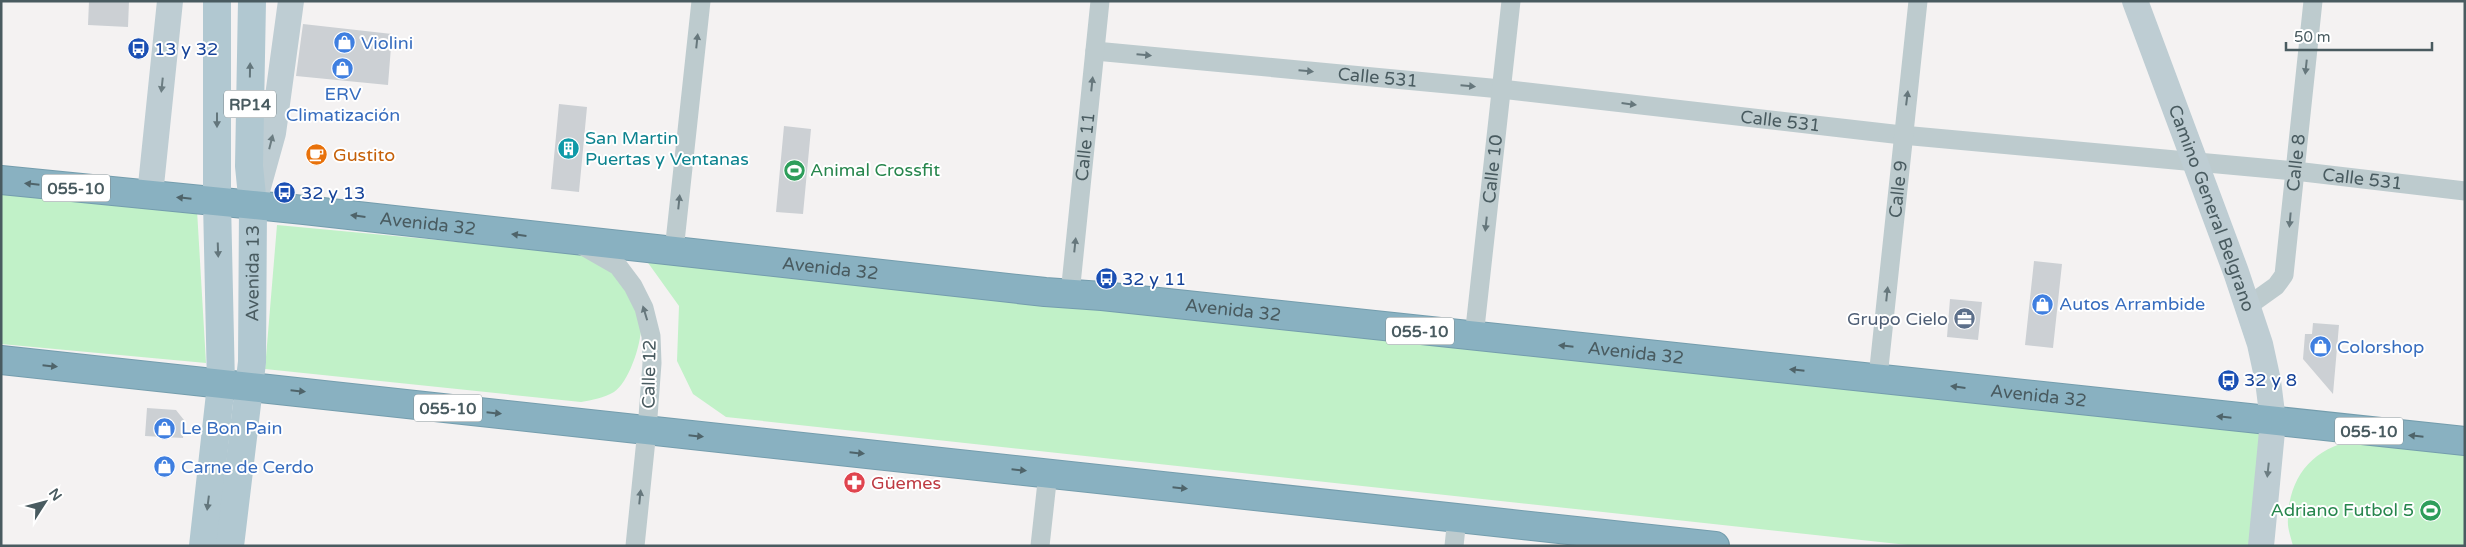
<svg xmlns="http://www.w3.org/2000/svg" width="2466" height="547" viewBox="0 0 2466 547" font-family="'Varela Round',sans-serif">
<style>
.green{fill:#c1f1c8}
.building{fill:#ccd0d4}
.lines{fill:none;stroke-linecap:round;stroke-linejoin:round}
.highway-casing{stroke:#749dad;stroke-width:30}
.street{stroke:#bdcbce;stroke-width:19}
.secondary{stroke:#becdd3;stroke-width:26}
.primary{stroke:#b1c8d1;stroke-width:28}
.highway{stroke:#89b1c1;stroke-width:28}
.oneway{fill:#66777c}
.oneway2{fill:#63767c}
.oneway3{fill:#6c7d82}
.oneway4{fill:#4f646a}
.labels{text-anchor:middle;stroke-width:4;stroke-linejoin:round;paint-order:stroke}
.shield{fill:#fff;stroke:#808c90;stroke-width:1}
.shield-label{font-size:16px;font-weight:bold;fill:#495b60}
.shop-label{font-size:18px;fill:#366cbe;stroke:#fff;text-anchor:start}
.transit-label{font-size:18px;fill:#164399;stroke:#fff;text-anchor:start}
.street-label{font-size:18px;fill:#495b60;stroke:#fff}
.culture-label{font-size:18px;fill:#0d838f;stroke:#fff;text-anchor:start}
.food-label{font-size:18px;fill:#c56008;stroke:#fff;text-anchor:start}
.leisure-label{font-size:18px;fill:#27864d;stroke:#fff;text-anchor:start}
.service-label{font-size:18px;fill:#4e5e75;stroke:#fff;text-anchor:end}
.health-label{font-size:18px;fill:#be3a42;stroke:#fff;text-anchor:start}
</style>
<rect width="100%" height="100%" fill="#f4f2f2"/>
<path class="green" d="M1,192l196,18 9,153 -205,-19z
M277,225l321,30c15,18 34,37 42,60 6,18 -10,67 -26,77 -10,6 -22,8 -33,10l-316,-33z
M646,260l1614,169 -7,117h-336l-1191,-129 -33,-23 -16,-33 2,-55z
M2354,440l111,11v95h-172c-2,-9 -6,-18 -5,-27 1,-42 24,-70 66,-79z"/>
<path class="building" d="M89,1h40l-1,26 -40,-2z
M303,24l89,10 -4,51 -92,-9z
M559,104l28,3 -8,85 -28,-3z
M784,126l27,3 -8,85 -27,-2z
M2034,261l28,3 -9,84 -28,-3z
M1950,299l32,3 -4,38 -31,-3z
M2313,323l26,2 -6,69 -30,-35 2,-25h7z
M147,408l29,2 8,10 -1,18 -38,-2z"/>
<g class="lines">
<defs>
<g id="highway">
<path id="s8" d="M1,180l303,30 741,82 57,4 1363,145"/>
<path d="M1,360l1714,186"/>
</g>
</defs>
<use href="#highway" class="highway-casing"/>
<g class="street">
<path id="s1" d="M1095,51l406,38 401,46 393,36 170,20"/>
<path d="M583,246l35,20 15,20 11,22 7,28 1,27 -5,67 -12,116"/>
<path d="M674,251l27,-250"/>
<path id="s2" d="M1070,294l30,-293"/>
<path id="s3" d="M2248,306l28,-20 8,-11 29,-274"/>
<path id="s4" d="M1474,337l37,-336"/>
<path id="s5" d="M1878,377l40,-376"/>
<path d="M1040,546l8,-73"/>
<path d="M1454,546l3,-28"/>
</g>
<g class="secondary">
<path id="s6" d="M2135,1l101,271 24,72 8,37 5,40 -12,125"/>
<path d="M150,195l20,-194"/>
<path d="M253,205l20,-72 18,-132"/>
</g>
<g class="primary">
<path d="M203,546l18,-161 -4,-183v-201"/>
<path id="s7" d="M230,546l22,-184 1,-156 -4,-40 3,-165"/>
</g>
<use href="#highway" class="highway"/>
</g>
<defs><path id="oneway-solid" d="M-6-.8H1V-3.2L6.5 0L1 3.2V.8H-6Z" transform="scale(1.25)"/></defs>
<g class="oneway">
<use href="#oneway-solid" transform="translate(697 41) rotate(-84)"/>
<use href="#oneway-solid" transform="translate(1144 55) rotate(5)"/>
<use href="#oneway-solid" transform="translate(2306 67) rotate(96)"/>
<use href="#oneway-solid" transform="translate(1306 71) rotate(5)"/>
<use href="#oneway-solid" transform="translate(1092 84) rotate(-84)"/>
<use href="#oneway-solid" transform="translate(1468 86) rotate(5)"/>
<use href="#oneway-solid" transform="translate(1907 98) rotate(-83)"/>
<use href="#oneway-solid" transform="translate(1629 104) rotate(7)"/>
<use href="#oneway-solid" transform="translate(679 202) rotate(-84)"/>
<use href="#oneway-solid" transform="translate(2290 220) rotate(95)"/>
<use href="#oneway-solid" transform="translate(1486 224) rotate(96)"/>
<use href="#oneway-solid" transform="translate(1075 245) rotate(-84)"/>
<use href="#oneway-solid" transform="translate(1887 294) rotate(-84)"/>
<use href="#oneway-solid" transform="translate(645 313) rotate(-107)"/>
<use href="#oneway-solid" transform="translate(640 497) rotate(-84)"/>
</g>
<g class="oneway2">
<use href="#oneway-solid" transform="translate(250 70) rotate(-89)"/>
<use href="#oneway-solid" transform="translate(217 120) rotate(90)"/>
<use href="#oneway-solid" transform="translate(218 250) rotate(88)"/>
<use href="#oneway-solid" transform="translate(208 503) rotate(97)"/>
</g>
<g class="oneway3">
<use href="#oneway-solid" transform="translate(162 85) rotate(96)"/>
<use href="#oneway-solid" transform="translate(271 142) rotate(-76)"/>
<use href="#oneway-solid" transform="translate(2268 470) rotate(96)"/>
</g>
<g class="oneway4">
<use href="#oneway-solid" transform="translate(32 184) rotate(-174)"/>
<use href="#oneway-solid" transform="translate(184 198) rotate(-174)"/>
<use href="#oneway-solid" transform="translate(358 216) rotate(-173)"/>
<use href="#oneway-solid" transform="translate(519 235) rotate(-173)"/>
<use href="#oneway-solid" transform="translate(1566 346) rotate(-174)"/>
<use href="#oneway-solid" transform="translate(50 366) rotate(6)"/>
<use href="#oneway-solid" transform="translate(1797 370) rotate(-174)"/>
<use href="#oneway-solid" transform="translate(1958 387) rotate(-173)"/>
<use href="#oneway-solid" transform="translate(298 391) rotate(6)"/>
<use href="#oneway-solid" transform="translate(494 413) rotate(6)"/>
<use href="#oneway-solid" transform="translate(2224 417) rotate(-174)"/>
<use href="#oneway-solid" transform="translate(696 436) rotate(6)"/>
<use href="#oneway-solid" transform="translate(2416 436) rotate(-174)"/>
<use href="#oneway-solid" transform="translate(857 453) rotate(6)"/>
<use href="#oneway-solid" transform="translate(1019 470) rotate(6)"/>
<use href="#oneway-solid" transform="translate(1180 488) rotate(6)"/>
</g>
<defs>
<symbol id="shop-disc" viewBox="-11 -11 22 22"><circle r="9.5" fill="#3f7fe0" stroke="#fff"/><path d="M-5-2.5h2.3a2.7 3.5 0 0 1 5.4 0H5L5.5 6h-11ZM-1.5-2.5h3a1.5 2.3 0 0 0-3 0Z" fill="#fff"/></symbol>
<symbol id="bus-disc" viewBox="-11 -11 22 22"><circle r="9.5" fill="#1a4fb4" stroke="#fff"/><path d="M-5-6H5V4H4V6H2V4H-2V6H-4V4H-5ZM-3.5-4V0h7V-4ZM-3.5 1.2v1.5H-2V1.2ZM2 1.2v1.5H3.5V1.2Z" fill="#fff"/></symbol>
<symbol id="building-disc" viewBox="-11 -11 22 22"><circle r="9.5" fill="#0f9aa8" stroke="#fff"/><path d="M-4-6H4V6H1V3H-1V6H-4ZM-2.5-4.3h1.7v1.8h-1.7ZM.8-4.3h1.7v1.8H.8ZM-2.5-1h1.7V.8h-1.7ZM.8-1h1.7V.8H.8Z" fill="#fff"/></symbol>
<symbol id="cafe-disc" viewBox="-11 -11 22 22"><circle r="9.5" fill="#e8710a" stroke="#fff"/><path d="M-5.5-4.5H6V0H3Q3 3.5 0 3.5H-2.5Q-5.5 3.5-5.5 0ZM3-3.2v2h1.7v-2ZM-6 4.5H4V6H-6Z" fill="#fff"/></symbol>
<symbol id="stadium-disc" viewBox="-11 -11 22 22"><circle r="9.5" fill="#2e9e5b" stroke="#fff"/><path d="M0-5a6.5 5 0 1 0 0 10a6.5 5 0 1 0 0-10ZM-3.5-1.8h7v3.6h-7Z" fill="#fff"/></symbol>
<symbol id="office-disc" viewBox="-11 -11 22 22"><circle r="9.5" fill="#5c6f8a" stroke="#fff"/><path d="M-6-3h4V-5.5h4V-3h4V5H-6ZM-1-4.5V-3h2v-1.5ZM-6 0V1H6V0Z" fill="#fff"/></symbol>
<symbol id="pharmacy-disc" viewBox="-11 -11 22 22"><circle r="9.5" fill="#e0444e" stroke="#fff"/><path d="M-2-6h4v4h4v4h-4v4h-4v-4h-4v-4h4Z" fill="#fff"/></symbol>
</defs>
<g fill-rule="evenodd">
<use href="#shop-disc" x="332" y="30" width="25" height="25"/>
<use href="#bus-disc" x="126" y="36" width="25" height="25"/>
<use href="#shop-disc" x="330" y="56" width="25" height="25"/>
<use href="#building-disc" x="556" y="136" width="25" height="25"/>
<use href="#cafe-disc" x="304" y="142" width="25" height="25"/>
<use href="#stadium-disc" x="782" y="158" width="25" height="25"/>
<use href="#bus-disc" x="272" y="180" width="25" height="25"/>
<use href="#bus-disc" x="1094" y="266" width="25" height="25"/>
<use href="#shop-disc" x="2030" y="292" width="25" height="25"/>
<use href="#office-disc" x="1952" y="306" width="25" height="25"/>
<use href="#shop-disc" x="2308" y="334" width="25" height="25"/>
<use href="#bus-disc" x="2216" y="368" width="25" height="25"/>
<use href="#shop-disc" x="152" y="416" width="25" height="25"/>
<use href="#shop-disc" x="152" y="454" width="25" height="25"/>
<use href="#pharmacy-disc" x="842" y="470" width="25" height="25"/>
<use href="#stadium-disc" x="2418" y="498" width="25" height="25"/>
</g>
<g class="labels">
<g class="shield">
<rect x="224" y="90.5" width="52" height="27" rx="4"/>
<rect x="42" y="174.5" width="68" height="27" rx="4"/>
<rect x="1386" y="317.5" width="68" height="27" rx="4"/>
<rect x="414" y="394.5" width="68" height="27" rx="4"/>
<rect x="2335" y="417.5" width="68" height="27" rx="4"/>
</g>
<g class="shield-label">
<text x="250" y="110">RP14</text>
<text x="76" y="194">055-10</text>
<text x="1420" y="337">055-10</text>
<text x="448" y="414">055-10</text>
<text x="2369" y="437">055-10</text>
</g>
<g class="shop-label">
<text x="361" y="49">Violini</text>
<text x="343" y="100" text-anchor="middle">ERV<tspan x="343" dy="21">Climatización</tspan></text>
<text x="2059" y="310">Autos Arrambide</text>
<text x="2337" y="353">Colorshop</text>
<text x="181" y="434">Le Bon Pain</text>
<text x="181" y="473">Carne de Cerdo</text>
</g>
<g class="transit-label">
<text x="154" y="55">13 y 32</text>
<text x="301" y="199">32 y 13</text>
<text x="1122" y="285">32 y 11</text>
<text x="2244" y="386">32 y 8</text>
</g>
<g class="street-label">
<text dy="6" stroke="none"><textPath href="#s1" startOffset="284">Calle 531</textPath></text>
<text dy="6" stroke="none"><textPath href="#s1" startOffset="689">Calle 531</textPath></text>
<text dy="6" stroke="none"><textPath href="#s2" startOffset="148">Calle 11</textPath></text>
<text dy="6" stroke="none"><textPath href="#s3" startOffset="161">Calle 8</textPath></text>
<text dy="6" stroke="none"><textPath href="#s4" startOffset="169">Calle 10</textPath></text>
<text dy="6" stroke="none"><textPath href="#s1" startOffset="1274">Calle 531</textPath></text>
<text dy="6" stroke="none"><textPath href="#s5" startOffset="189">Calle 9</textPath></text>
<text dy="6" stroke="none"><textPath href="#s6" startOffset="221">Camino General Belgrano</textPath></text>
<text dy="6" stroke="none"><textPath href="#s8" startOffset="429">Avenida 32</textPath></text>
<text dy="6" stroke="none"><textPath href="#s8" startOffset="834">Avenida 32</textPath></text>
<text dy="6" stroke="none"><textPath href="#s7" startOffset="274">Avenida 13</textPath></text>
<text dy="6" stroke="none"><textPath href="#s8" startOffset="1239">Avenida 32</textPath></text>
<text dy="6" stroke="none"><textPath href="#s8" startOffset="1644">Avenida 32</textPath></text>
<text transform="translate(649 374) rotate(-89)" y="6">Calle 12</text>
<text dy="6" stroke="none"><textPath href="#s8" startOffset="2049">Avenida 32</textPath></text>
</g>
<g class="culture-label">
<text x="585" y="144">San Martin<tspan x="585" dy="21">Puertas y Ventanas</tspan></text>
</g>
<g class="food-label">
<text x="333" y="161">Gustito</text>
</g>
<g class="leisure-label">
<text x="810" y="176">Animal Crossfit</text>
<text x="2414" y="516" text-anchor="end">Adriano Futbol 5</text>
</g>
<g class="service-label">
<text x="1948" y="325">Grupo Cielo</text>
</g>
<g class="health-label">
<text x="871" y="489">Güemes</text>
</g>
</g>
<rect width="2466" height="547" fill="none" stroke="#495b60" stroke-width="5"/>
<g transform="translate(45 502) rotate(54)" stroke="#ffffff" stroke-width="4" paint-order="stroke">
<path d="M0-4L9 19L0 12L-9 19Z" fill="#495b60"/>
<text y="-8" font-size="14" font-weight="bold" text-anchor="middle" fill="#495b60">N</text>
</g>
<path d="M2286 42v8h146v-8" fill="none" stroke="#495b60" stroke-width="2.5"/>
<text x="2294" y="42" font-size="15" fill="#495b60" stroke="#ffffff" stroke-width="4" paint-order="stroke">50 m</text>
</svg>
